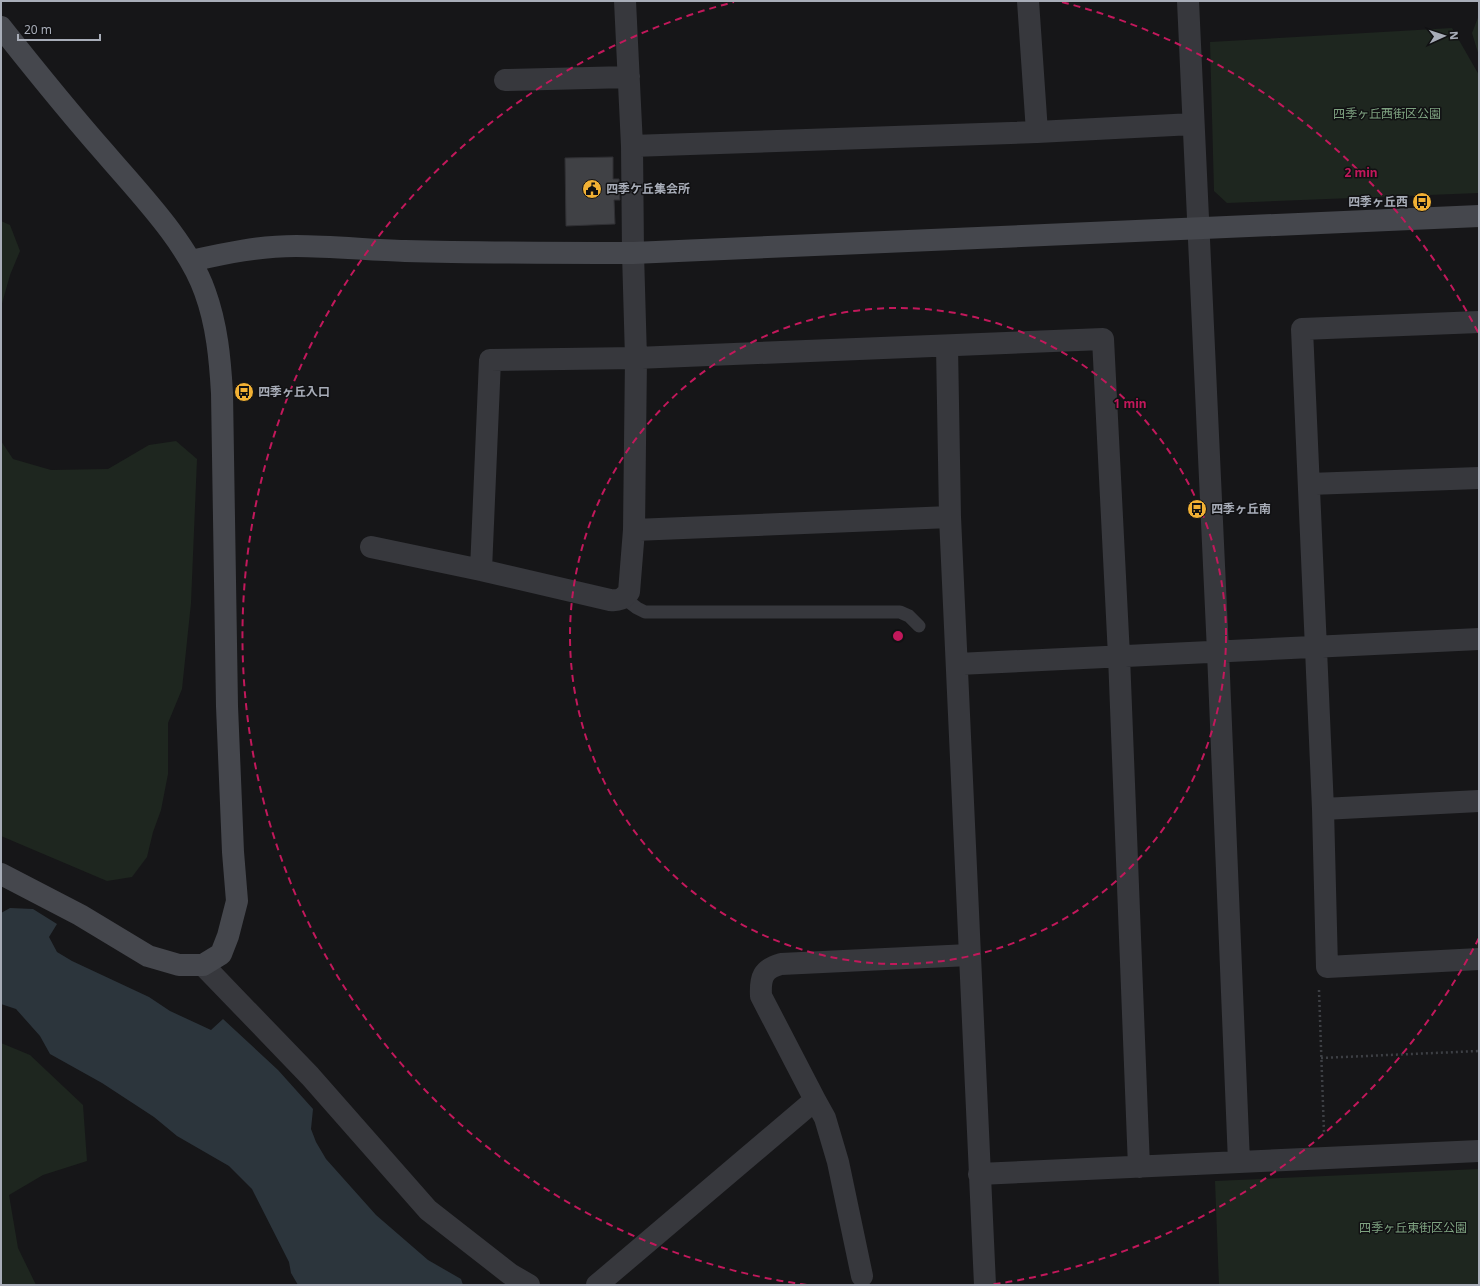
<svg xmlns="http://www.w3.org/2000/svg" width="1480" height="1286" viewBox="0 0 1480 1286" font-family="'Noto Sans','Noto Sans JP',sans-serif">
<style>
.green{fill:#1e261f}
.water{fill:#2c353c}
.building{fill:#404145;stroke:#303034}
.lines{fill:none;stroke-linecap:round;stroke-linejoin:round}
.path{stroke:#3d3f44;stroke-width:2.5;stroke-dasharray:2 3;stroke-linecap:butt}
.lane{stroke:#37383d;stroke-width:13}
.street{stroke:#37383d;stroke-width:22}
.secondary{stroke:#45474d;stroke-width:22}
.ring{fill:none;stroke:#c2185b;stroke-width:2;stroke-dasharray:7 5}
.labels{text-anchor:middle;stroke-width:3;stroke-linejoin:round;paint-order:stroke}
.park-label{font-size:12px;fill:#7fa381;stroke:#111113}
.poi-label{font-size:12px;font-weight:bold;fill:#a8adb8;stroke:#111113;text-anchor:start}
.centre{fill:#c2185b;stroke:#111113;stroke-width:2}
.ring-label{font-size:12px;text-anchor:middle;font-weight:bold;fill:#c2185b;stroke:#111113;stroke-width:3;stroke-linejoin:round;paint-order:stroke}
</style>
<rect width="100%" height="100%" fill="#161618"/>
<path class="green" d="M1479,15v41l-7,-23z
M1452,28l27,47v118l-252,10 -13,-12 -4,-149z
M1,221l9,4 10,26 -10,24 -9,32z
M1,441l12,18 38,11 57,-1 41,-24 27,-4 21,18 -6,144 -9,86 -14,34v51l-7,36 -8,22 -6,25 -15,20 -25,4 -106,-45z
M1,1043l29,12 53,50 4,56 -44,14 -34,20 9,53 18,37h-35z
M1479,1169v116h-260l-4,-104z"/>
<path class="water" d="M10,908l23,1 24,15 -8,13 8,15 15,9 77,36 21,14 41,19 12,-11 55,51 35,39 -2,20 5,13 10,17 50,56 52,45 33,19 2,6h-165l-7,-12 -2,-11 -37,-73 -23,-23 -52,-30 -23,-19 -52,-34 -52,-29 -10,-18 -24,-27 -15,-5v-91z"/>
<path class="building" d="M613,157v22h6l1,21h-6l1,24 -49,2 -1,-68z"/>
<g class="lines">
<path class="path" d="M1319,990l5,143
M1321,1058l158,-7"/>
<path class="lane" d="M624,598l13,10 8,4h255l9,4 10,10"/>
<path class="street" d="M625,1l7,145 1,107 3,105 -2,172 316,-13c14,256 21,512 35,768
M1028,1l9,131
M1188,1l30,651 21,510
M505,80l124,-3
M632,146l405,-14 156,-8
M1479,322l-177,7 21,480 4,158 152,-8
M947,346l3,171
M1309,484l170,-6
M371,547l110,23 129,30c9,1 13,-1 19,-8l5,-62
M481,570l9,-210 146,-2 467,-19 16,317 20,511
M958,664l521,-25
M1323,809l156,-8
M203,965l107,111 118,134 82,64 19,11
M815,1100l10,18 13,44 24,114
M979,1174l500,-23
M597,1285l218,-185 -54,-104c-1,-19 2,-27 20,-32l188,-9"/>
<path class="secondary" d="M1,27c34,43 68,85 104,126 34,40 83,90 100,139 12,33 15,67 17,101l5,313 6,146 4,49 -9,35 -7,18 -18,11h-24l-31,-9 -68,-41 -79,-41
M191,261c35,-8 69,-15 105,-15 36,0 73,4 109,5 76,2 152,2 228,2l846,-37"/>
</g>
<g class="ring">
<circle cx="898" cy="636" r="328"/>
<path d="M1479 938A655 655 0 0 1 989 1285M807 1285A655 655 0 0 1 734 2M1062 2A655 655 0 0 1 1479 334"/>
</g>
<defs>
<symbol id="civic-disc" viewBox="-11 -11 22 22"><circle r="9.5" fill="#f2b134" stroke="#111113"/><path d="M-.6-6.5H3V-4.5H.6V-3L4-1V1h2V6H-6V1h2V-1L-.6-3ZM-1.2 2.5V6h2.4V2.5Z" fill="#111"/></symbol>
<symbol id="bus-disc" viewBox="-11 -11 22 22"><circle r="9.5" fill="#f2b134" stroke="#111113"/><path d="M-5-6H5V4H4V6H2V4H-2V6H-4V4H-5ZM-3.5-4V0h7V-4ZM-3.5 1.2v1.5H-2V1.2ZM2 1.2v1.5H3.5V1.2Z" fill="#111"/></symbol>
</defs>
<g fill-rule="evenodd">
<use href="#civic-disc" x="581" y="178" width="22" height="22"/>
<use href="#bus-disc" x="1411" y="191" width="22" height="22"/>
<use href="#bus-disc" x="233" y="381" width="22" height="22"/>
<use href="#bus-disc" x="1186" y="498" width="22" height="22"/>
</g>
<g class="labels">
<g class="park-label">
<text x="1387" y="118">四季ヶ丘西街区公園</text>
<text x="1413" y="1232">四季ヶ丘東街区公園</text>
</g>
<g class="poi-label">
<text x="606" y="193">四季ケ丘集会所</text>
<text x="1408" y="206" text-anchor="end">四季ヶ丘西</text>
<text x="258" y="396">四季ヶ丘入口</text>
<text x="1211" y="513">四季ヶ丘南</text>
</g>
</g>
<circle cx="898" cy="636" r="6" class="centre"/>
<g class="ring-label">
<text x="1361" y="177">2 min</text>
<text x="1130" y="408">1 min</text>
</g>
<rect width="1480" height="1286" fill="none" stroke="#a8adb8" stroke-width="4"/>
<g transform="translate(1444 36) rotate(87)" stroke="#111113" stroke-width="3" paint-order="stroke">
<path d="M0-3L7 15L0 10L-7 15Z" fill="#a8adb8"/>
<text y="-6" font-size="11" font-weight="bold" text-anchor="middle" fill="#a8adb8">N</text>
</g>
<path d="M18 34v6h82v-6" fill="none" stroke="#a8adb8" stroke-width="2"/>
<text x="24" y="34" font-size="12" fill="#a8adb8" stroke="#111113" stroke-width="3" paint-order="stroke">20 m</text>
</svg>
